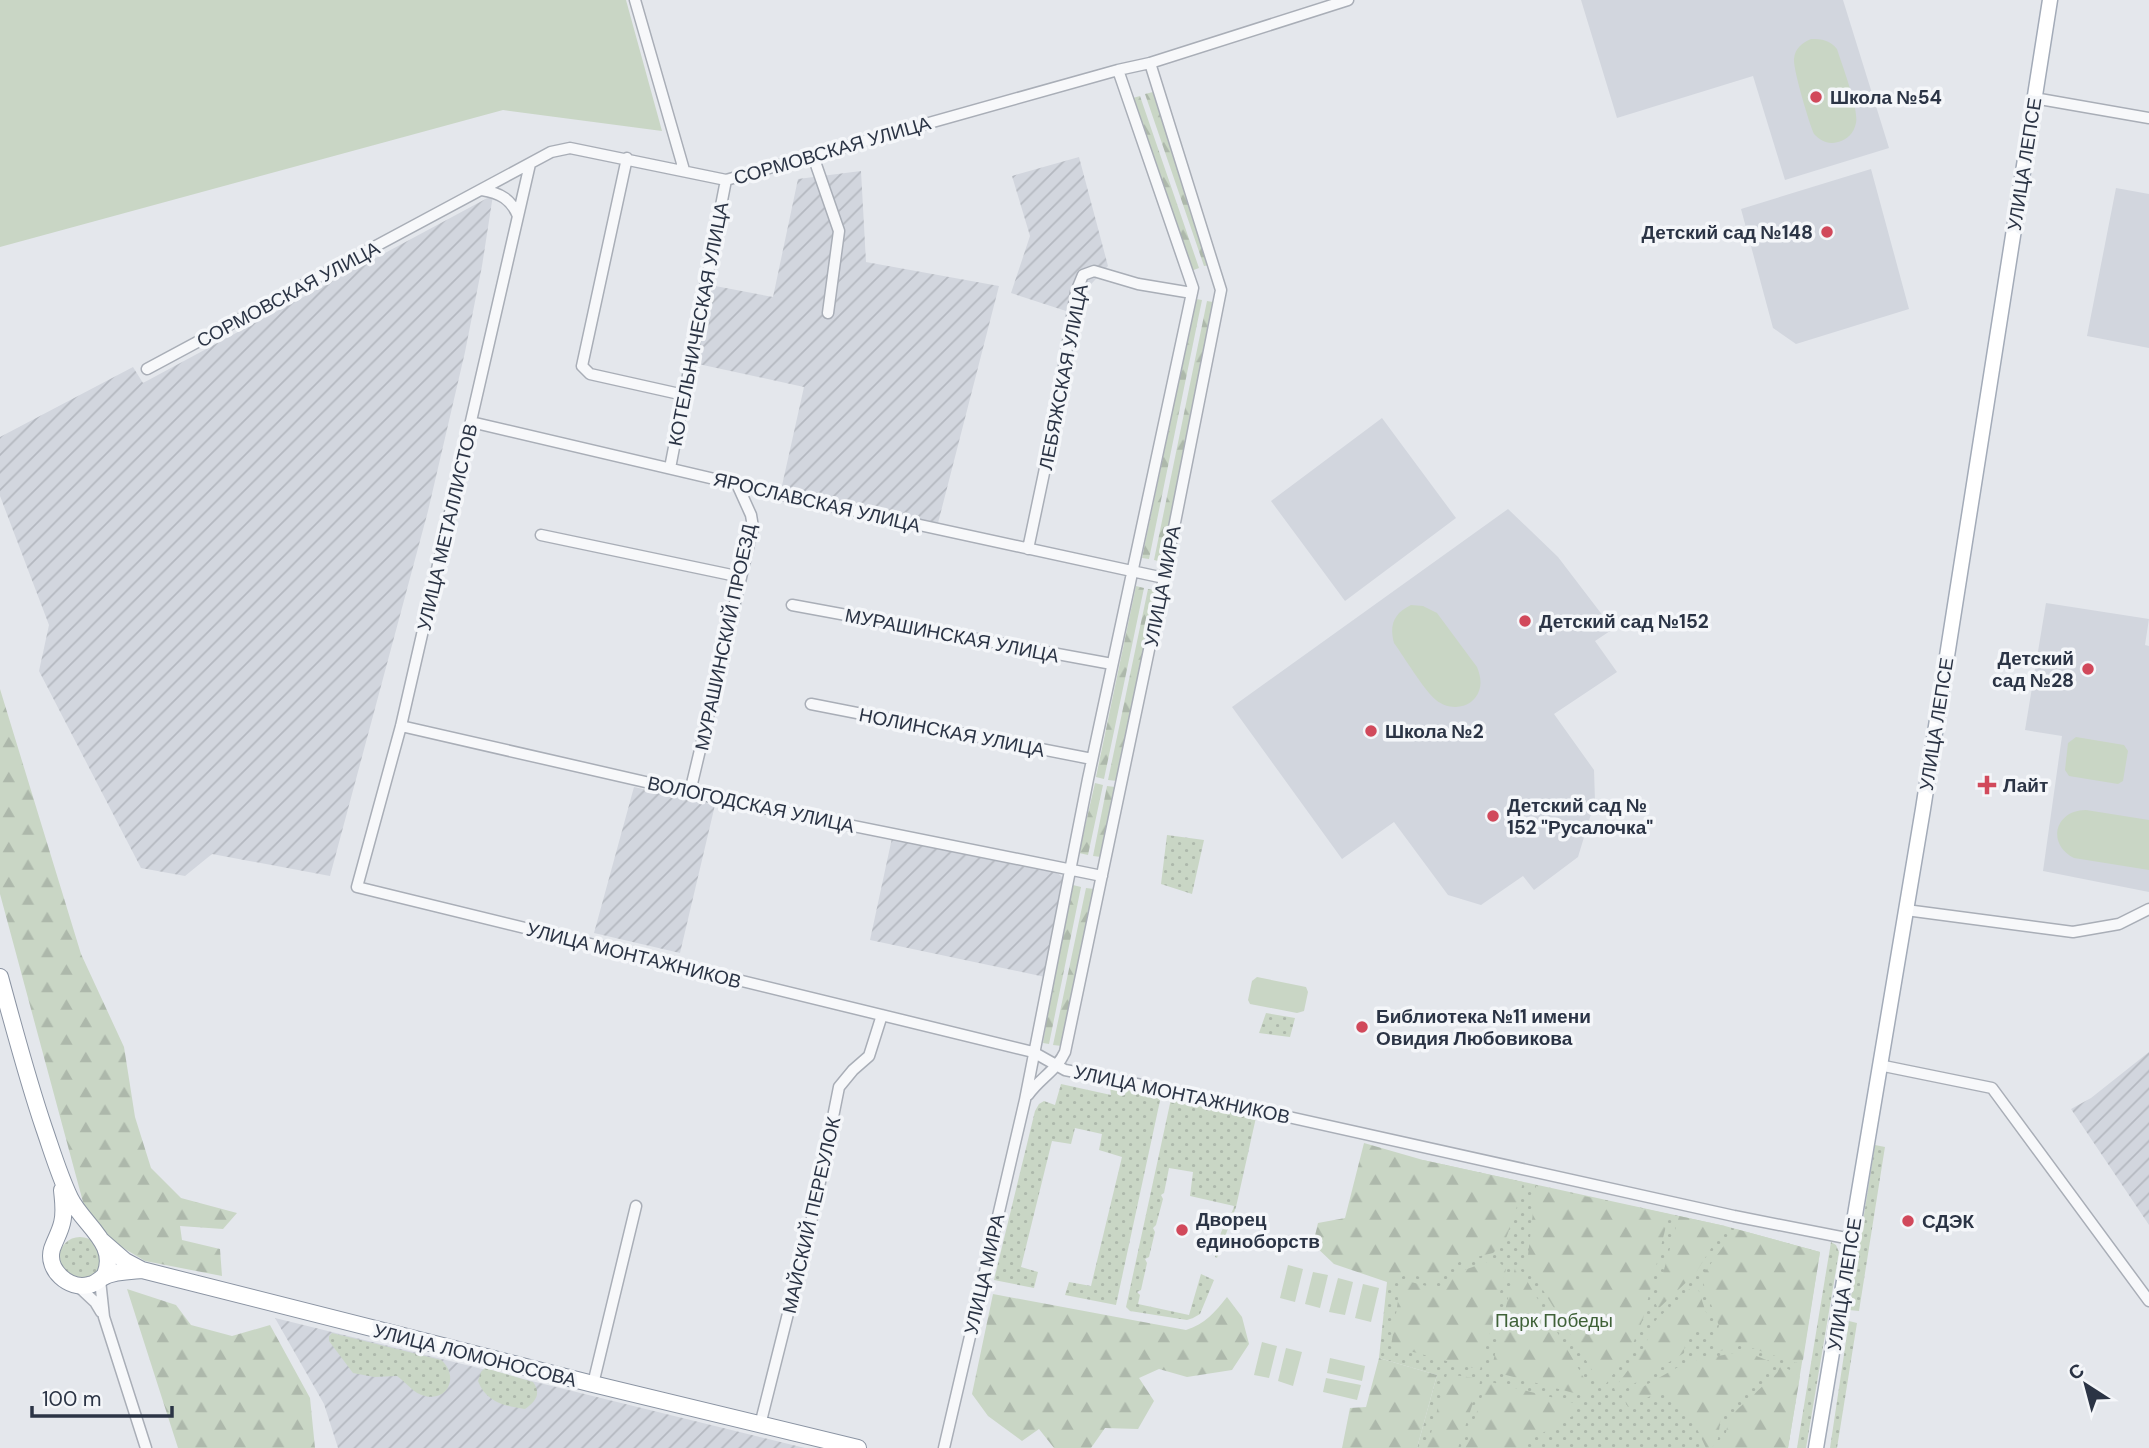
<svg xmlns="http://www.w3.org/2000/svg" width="2149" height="1448" viewBox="0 0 2149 1448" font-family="'DM Sans',sans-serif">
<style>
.built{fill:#d2d6de}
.industrial{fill:url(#industrial-furrows)}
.grass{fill:url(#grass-dots)}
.forest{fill:url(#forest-firs)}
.garden{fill:#c9d6c5}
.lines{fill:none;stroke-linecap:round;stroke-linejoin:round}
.minor-casing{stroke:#a9aeb7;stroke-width:13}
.major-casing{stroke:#a3abb8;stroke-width:17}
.highway-casing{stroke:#8b94a3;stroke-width:18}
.minor{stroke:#f7f8fa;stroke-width:10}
.major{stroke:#fff;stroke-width:14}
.highway{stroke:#fff;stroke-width:16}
.poi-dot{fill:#d1495b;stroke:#f4f6f9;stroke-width:2.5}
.labels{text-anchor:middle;stroke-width:7;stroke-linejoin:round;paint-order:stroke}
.poi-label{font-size:19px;font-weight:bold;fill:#2b3445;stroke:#f4f6f9;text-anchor:start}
.street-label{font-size:19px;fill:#2b3445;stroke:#f4f6f9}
.park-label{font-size:19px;fill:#3f6138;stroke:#f4f6f9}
</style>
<defs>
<pattern id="industrial-furrows" width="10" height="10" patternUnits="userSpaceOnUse" patternTransform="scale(1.75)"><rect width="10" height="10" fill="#d2d6de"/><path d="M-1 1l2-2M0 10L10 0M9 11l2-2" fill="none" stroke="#b4b8c0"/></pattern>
<pattern id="grass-dots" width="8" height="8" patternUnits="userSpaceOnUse" patternTransform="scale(1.75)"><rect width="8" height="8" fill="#c9d6c5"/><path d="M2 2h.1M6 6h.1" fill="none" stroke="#adb8ab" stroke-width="1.8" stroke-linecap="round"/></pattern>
<pattern id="forest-firs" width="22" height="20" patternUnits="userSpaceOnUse" patternTransform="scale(1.75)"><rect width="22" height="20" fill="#c9d6c5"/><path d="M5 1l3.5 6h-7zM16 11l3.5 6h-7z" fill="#adb8ab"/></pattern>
</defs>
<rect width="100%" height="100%" fill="#e4e7ec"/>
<path class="built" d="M1581,0h262l46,148 -104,32 -32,-104 -136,42z
M1871,169l38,140 -113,35 -23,-16 -32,-119z
M2116,188l33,6v154l-62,-12z
M1382,418l74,100 -111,83 -74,-100z
M1508,509l50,48 55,72 -18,12 22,31 -63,42 40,56 1,31 -17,56 -44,33 -11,-14 -42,29 -33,-10 -54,-73 -52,37 -110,-152z
M2046,603l103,16 -4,26 4,1v246l-106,-21 19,-135 -37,-6z"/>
<path class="industrial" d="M1079,157l29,109 -42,45 -55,-18 19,-57 -18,-60z
M861,171l5,91 133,24 -61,237 -157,-33 23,-103 -115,-25 21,-77 63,12 25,-118z
M493,195l-11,71 -17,86 -37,159 -98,365 -118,-22 -27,22 -44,-8 -102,-197 10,-46 -49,-129v-59l133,-70 10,16z
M634,787l81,18 -35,148 -86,-20z
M892,838l162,34 5,2 4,4 1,6 -19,93 -175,-37z
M2149,1052v173l-78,-116 20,-11z
M275,1318l530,130h-467l-14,-44z"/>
<path class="grass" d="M1167,835l37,5 -12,54 -31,-10z
M1266,1013l29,5 -5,19 -31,-4z
M1061,1084l50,11 -1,-8 51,9 -45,209 -51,-10 4,-13 22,4 31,-129 -23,-7 3,-16 -27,-6 -4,16 -19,-3 -31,126 17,5 -4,16 -40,-8 41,-169 4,-7 5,-3 11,4z
M1171,1099l47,12 39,2 -21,94 -19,51 -2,-1c3,-9 4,-22 8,-29 4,-8 9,-14 11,-22l-44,-10 3,-24 -24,-4 -5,25 -3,2 2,4 -7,26 -3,3 2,4 -6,25 -4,2 2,4 -6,27 -4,2 3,3 -2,9 51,11 12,-41 13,6 -14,34 -7,4 -6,2 -57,-9 -4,-4z
M1875,1145l10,2 -1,6 -25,158 -10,-1z
M1423,1160l302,66 95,26 -32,196h-371l20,-73 -58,-17 8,-76z
M59 1258a21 21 0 1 1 42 0a21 21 0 1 1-42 0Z
M1831,1242l5,3 3,7 -33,196h-9z
M1849,1321l8,2 -20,125h-7z
M332,1333l109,27c18,15 8,42 -16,36 -11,-2 -19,-14 -28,-20l-23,1 -21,-4 -24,-32v-5z
M485,1368l48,14c9,12 2,20 -8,27 -21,-3 -39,-7 -47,-28l3,-9z"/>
<path class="forest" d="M1153,92l57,173 -6,1 -59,-172z
M1140,96l59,172 -8,3 -58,-173z
M1196,299l6,1 -53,259 -7,-1z
M1207,301l6,1 -51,260 -8,-2z
M1136,586l8,2 -40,191 -8,-2z
M1148,589l8,1 -39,191 -9,-1z
M0,689l81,265 43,93 11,70 16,51 30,30 56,15 -14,16 -43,-3 2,14 38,9 2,27 -77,-15 -55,-33 -90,-334z
M1095,783l8,2 -15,70 -9,-2z
M1107,786l8,1 -14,70 -8,-1z
M1073,885l8,2 -32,157 -6,-1 3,-18 -2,-1z
M1086,888l8,1 -32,157 -9,-1z
M1364,1143l59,17 100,22 -8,32 -10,27 -12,12 -33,8 -23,20 -28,-7 -22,8 -53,-18 -21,-20 5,-21 27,-5z
M1536,1186l133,28 -26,105 -13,32 -27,37 -76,-124z
M1679,1216l46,10 -30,48 -37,35 -3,-7z
M1736,1229l84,23 -17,108 -7,3 -53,-18 -23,6 -6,-14 5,-11 -18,-49z
M1496,1259l10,10 -26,101 -89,-24 9,-58 11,-6 27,7 26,-19z
M1515,1268l5,1 71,121 -6,6 -94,-25z
M1696,1283l15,44 -4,5 -9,-5 -12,10 -2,16 -65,40 -5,-4 29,-39 13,-30z
M127,1289l49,16 15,20 41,11 38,-11 40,73 5,50h-137z
M993,1294l193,36c19,-6 29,-18 41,-33l15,20 7,27 -17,26 -45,7 -28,-8 -20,9 15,23 -16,28 -33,-1 -14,20h-37l-15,-19 -17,12 -34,-25 -16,-22z
M1744,1351l30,12 -3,6 -50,46 -3,24 -6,9h-6l-16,-34 -29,-23 -33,16 -5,-9 64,-36z
M1379,1358l58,17 -20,73h-75l8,-40 16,-1z
M1781,1365l19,11 -12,72h-68l4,-5 5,-26 48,-44z
M1447,1374l34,5 -23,69h-31z
M1487,1381l91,23 -2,10 -60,34h-51z"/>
<path class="garden" d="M0,0h626l36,131 -159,-21 -503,137z
M1811,39c11,0 19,1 26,10 5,16 22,60 19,74 -2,10 -9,17 -18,19 -10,3 -17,-1 -24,-8 -5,-11 -21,-65 -20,-75 1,-11 8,-16 17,-20z
M1411,605l12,1 14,7 40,54c4,10 6,21 -2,31 -9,11 -27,12 -39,2 -13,-11 -31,-42 -42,-57 -5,-18 0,-30 17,-38z
M2076,737l48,8 4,6 -5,30 -5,3 -49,-8 -4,-6 3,-27z
M2086,810l63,10v50l-75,-12c-28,-14 -19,-48 12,-48z
M1257,977l49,10 2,5 -4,19 -7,2 -47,-9 -2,-4 4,-19z
M1288,1265l15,4 -8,33 -15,-4z
M1313,1272l15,3 -8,33 -15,-4z
M1338,1278l15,4 -8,33 -16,-3z
M1363,1284l16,4 -8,34 -16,-4z
M1262,1342l15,4 -8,32 -15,-3z
M1286,1348l16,4 -9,34 -15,-5z
M1330,1358l35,8 -3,15 -35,-8z
M1326,1378l35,7 -4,15 -34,-8z"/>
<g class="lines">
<defs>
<path id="minor" d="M635,0l49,170
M2034,98l115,20
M813,156l26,75 -11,82
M627,158l-45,208 8,8 94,21
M530,164l-129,562 -44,161 676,165 32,18 102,20 567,126 117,23
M482,190c18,3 29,9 36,26
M147,369l404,-217 19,-4 156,32 392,-110 32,-7 198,-63
M471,422l329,77 364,79
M670,468l56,-288
M541,535l200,42
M1028,549l28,-133 20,-124 7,-17 11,-4 44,13 54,9
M792,605l320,59
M811,704l281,55
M401,726l323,74 378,76
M690,792l63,-265 -2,-12 -14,-31
M1906,910l167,22 46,-8 30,-15
M1879,1065l113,23 157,213
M1028,1095c11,-16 29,-25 37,-43l99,-474 57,-288 -71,-227
M100,1280l4,37 42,131
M78,1286l17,16 6,10
M593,1384l43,-178
M760,1425l56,-223 23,-115 14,-17 16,-14 13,-41
M944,1448l81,-348 63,-321 105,-491 -75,-218"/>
<path id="major" d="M1816,1448l107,-639 127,-809"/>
<path id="highway" d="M0,977c14,51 27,101 44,151 8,23 15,47 26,70 13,27 50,46 34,79
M62,1190c1,11 3,22 0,33 -2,9 -7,17 -10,26 -6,21 17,41 37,36 6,-1 10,-5 14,-8 11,-6 27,-6 39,-7
M102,1241l23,20 17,9 451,114 265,64"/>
</defs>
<use href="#minor" class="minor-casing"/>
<use href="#major" class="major-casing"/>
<use href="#highway" class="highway-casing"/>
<use href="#minor" class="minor"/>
<use href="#major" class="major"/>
<use href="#highway" class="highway"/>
</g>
<g class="poi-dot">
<circle cx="1816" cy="97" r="7"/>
<circle cx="1827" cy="232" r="7"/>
<circle cx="1525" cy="621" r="7"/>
<circle cx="2088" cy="669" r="7"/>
<circle cx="1371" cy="731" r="7"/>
<path d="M1983.5 774.5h7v7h7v7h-7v7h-7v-7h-7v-7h7z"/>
<circle cx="1493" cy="816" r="7"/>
<circle cx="1362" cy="1027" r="7"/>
<circle cx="1908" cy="1221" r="7"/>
<circle cx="1182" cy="1230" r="7"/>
</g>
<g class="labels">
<g class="poi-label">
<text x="1830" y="104">Школа №54</text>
<text x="1813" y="239" text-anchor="end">Детский сад №148</text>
<text x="1539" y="628">Детский сад №152</text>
<text x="2074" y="665" text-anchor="end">Детский<tspan x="2074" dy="22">сад №28</tspan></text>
<text x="1385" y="738">Школа №2</text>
<text x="2003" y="792">Лайт</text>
<text x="1507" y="812">Детский сад №<tspan x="1507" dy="22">152 "Русалочка"</tspan></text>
<text x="1376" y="1023">Библиотека №11 имени<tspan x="1376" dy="22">Овидия Любовикова</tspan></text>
<text x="1196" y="1226">Дворец<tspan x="1196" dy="22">единоборств</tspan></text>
<text x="1922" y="1228">СДЭК</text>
</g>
<g class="street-label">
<text transform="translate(832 150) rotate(-16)" y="7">СОРМОВСКАЯ УЛИЦА</text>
<text transform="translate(2024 164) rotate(-81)" y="7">УЛИЦА ЛЕПСЕ</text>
<text transform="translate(288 294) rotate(-28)" y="7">СОРМОВСКАЯ УЛИЦА</text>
<text transform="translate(698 324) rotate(-79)" y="7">КОТЕЛЬНИЧЕСКАЯ УЛИЦА</text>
<text transform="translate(1063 377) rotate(-79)" y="7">ЛЕБЯЖСКАЯ УЛИЦА</text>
<text transform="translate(817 502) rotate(13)" y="7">ЯРОСЛАВСКАЯ УЛИЦА</text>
<text transform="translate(447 527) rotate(-77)" y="7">УЛИЦА МЕТАЛЛИСТОВ</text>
<text transform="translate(1162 586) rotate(-79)" y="7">УЛИЦА МИРА</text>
<text transform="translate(952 635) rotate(11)" y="7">МУРАШИНСКАЯ УЛИЦА</text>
<text transform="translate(725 637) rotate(-78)" y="7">МУРАШИНСКИЙ ПРОЕЗД</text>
<text transform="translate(1936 724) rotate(-81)" y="7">УЛИЦА ЛЕПСЕ</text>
<text transform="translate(952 732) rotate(11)" y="7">НОЛИНСКАЯ УЛИЦА</text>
<text transform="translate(751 804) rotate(12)" y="7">ВОЛОГОДСКАЯ УЛИЦА</text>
<text transform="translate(634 955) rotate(14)" y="7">УЛИЦА МОНТАЖНИКОВ</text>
<text transform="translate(1182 1094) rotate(12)" y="7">УЛИЦА МОНТАЖНИКОВ</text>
<text transform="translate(811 1215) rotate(-77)" y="7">МАЙСКИЙ ПЕРЕУЛОК</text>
<text transform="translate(984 1274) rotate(-77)" y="7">УЛИЦА МИРА</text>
<text transform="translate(1844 1284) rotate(-81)" y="7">УЛИЦА ЛЕПСЕ</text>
<text transform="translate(475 1355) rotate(14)" y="7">УЛИЦА ЛОМОНОСОВА</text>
</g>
<g class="park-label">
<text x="1554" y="1327">Парк Победы</text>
</g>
</g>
<g transform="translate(2086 1385) rotate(324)" stroke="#f4f6f9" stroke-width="5" paint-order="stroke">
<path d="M0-5L12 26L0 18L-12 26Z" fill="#2b3445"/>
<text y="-10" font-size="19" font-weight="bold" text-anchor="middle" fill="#2b3445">С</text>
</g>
<path d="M32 1406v10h140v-10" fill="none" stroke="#2b3445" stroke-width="3.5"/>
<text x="42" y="1406" font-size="21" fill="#2b3445" stroke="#f4f6f9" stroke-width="5" paint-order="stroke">100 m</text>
</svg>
